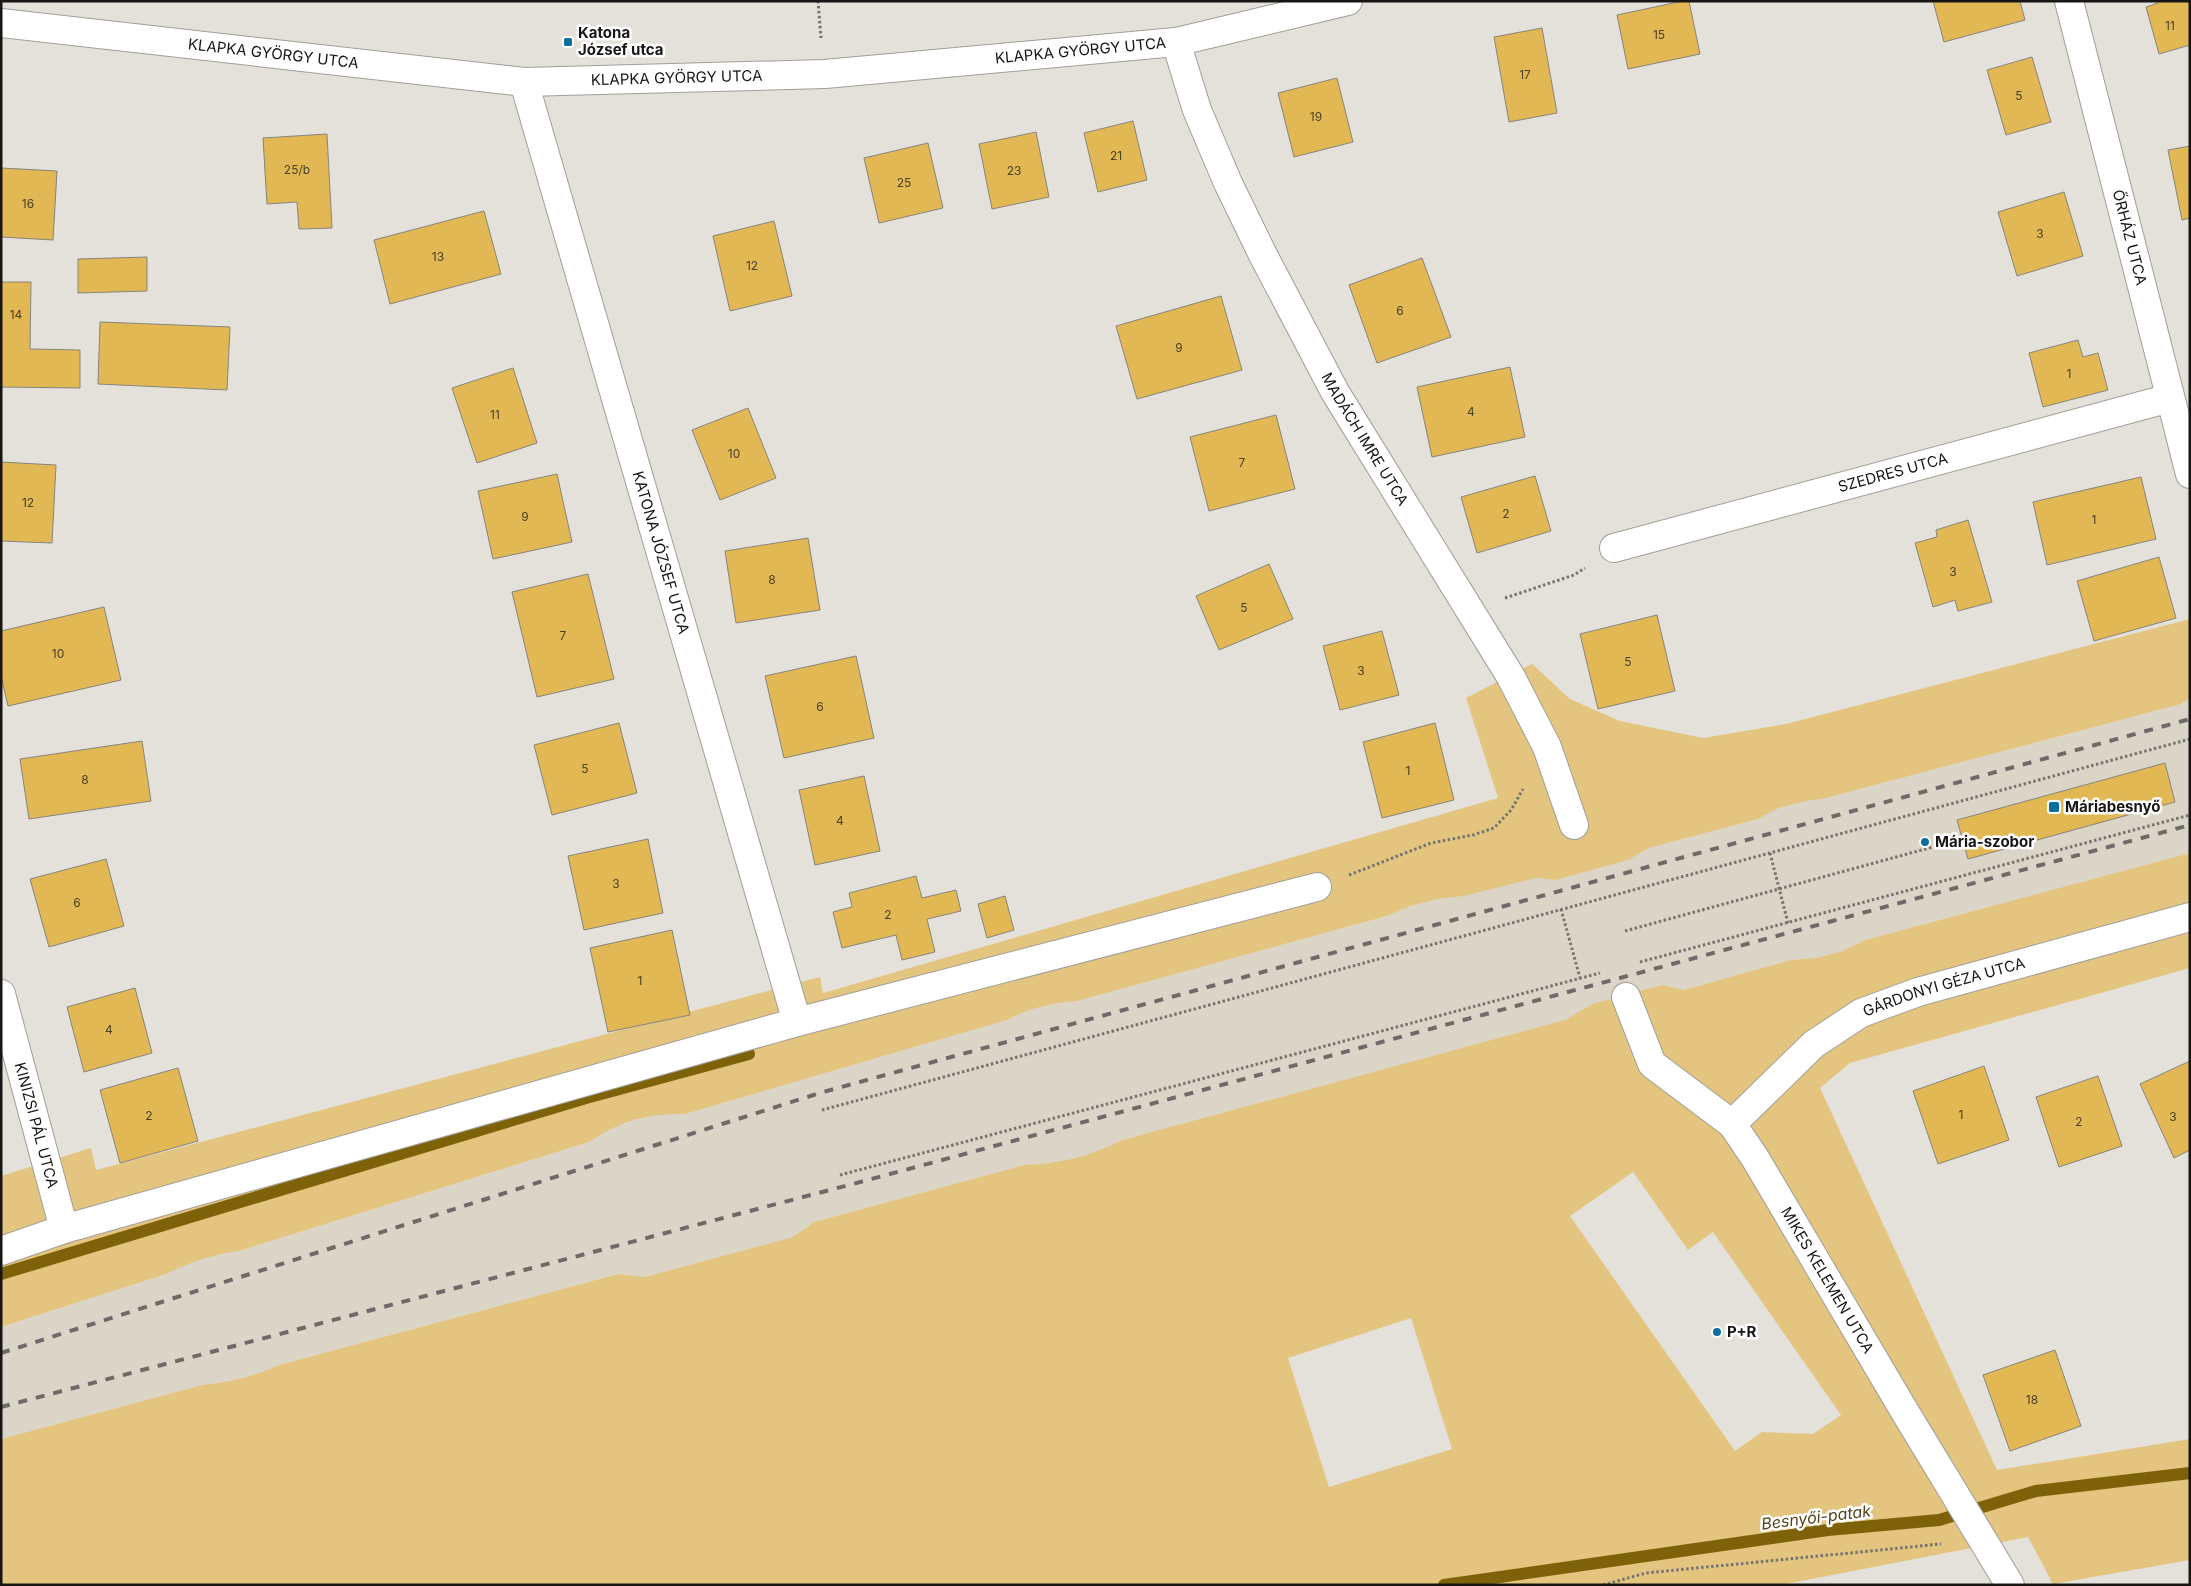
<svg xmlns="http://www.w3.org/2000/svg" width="2191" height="1586" viewBox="0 0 2191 1586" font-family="Inter,sans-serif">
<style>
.built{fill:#dbd5c7}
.green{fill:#e4c580;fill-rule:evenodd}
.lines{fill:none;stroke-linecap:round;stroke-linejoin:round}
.stream{stroke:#7d6209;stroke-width:12}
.building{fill:#e1b853;stroke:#87847e}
.minor-casing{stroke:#a19e98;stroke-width:30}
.path{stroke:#75736f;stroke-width:3;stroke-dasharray:2.5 2.5;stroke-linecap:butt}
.minor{stroke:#fff;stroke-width:28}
.rail{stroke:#6d6b67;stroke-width:4;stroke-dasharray:9 9;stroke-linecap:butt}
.poi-dot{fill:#0b6e9c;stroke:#fff;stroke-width:2}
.labels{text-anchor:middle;stroke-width:5;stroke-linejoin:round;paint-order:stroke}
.number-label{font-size:12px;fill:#4a3e24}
.poi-label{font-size:15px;font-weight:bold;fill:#171614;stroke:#fff;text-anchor:start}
.street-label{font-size:15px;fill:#171614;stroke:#fff}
.water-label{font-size:16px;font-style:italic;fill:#55441a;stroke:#fff}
</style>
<rect width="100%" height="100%" fill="#e4e1da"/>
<path class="built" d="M2190,698v155l-325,87 -25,12 -24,6 -25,2 -107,30 -22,-4 -70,18 -27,16 -443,120 -21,11 -51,13 -26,1 -210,57 -21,15 -148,40 -28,-3 -338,91 -26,12 -25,6 -26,2 -201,54v-112l165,-53 23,-12 24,-8 26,-3 350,-109 21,-14 48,-15 27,1 321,-94 22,-11 24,-6 25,-2 310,-85 23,-10 28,-7 26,-3 72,-18 20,2 72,-20 21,-12 109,-29 21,-11 27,-7 16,-2 359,-95z"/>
<path class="green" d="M2190,619v79l-9,6 -359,95 -16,2 -27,7 -21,11 -109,29 -21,12 -72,20 -20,-2 -72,18 -26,3 -28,7 -23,10 -310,85c-26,2 -47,7 -70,19l-322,94c-38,-1 -65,7 -96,28l-350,109c-27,4 -49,11 -73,23l-165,53v-151l90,-28 5,22 724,-193 3,16 675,-195 -32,-100 66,-34 38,35 50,22 83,17 83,-14z
M2190,853v115l-340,95 -30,25 177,382 193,-31v121l-137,24 -25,-47 -247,48h-1780v-146l201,-54c30,-3 50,-8 77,-20l339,-91 27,3 148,-40 21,-15 210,-57c35,-1 67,-9 98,-25l443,-120 27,-16 70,-19 22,5 107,-30 25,-2 24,-6 25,-12zM1633,1172l55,78 25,-18 128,183 -28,19 -51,-2 -27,19 -165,-235zM1411,1318l41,131 -123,38 -41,-129z"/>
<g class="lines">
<path class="stream" d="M1,1274l585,-176 163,-44
M1444,1585l384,-55 111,-10 97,-29 154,-18"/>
</g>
<path class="building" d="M1683,1h6l11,53 -72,15 -11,-54z
M1933,1h87l5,19 -81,22z
M2158,1h32v44l-31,9 -13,-47 12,-4z
M1542,28l15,85 -48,9 -15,-85z
M2032,57l19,65 -45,13 -19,-65z
M1337,78l16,64 -59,15 -16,-64z
M1133,121l14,59 -49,12 -14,-59z
M1036,132l13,65 -57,12 -13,-65z
M327,134l5,94 -33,1 -2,-27 -30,2 -4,-66z
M928,143l15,65 -64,15 -15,-65z
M2190,146v72l-8,2 -14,-70z
M1,168l56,3 -4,69 -52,-3z
M2064,192l19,64 -66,20 -19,-64z
M484,211l17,63 -111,30 -16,-64z
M774,221l18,75 -62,15 -17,-75z
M147,257v34l-69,2v-34z
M1422,258l29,79 -74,26 -28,-78z
M1,282h30l-1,67 50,1v38l-79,-1z
M1221,296l21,74 -105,29 -21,-73z
M100,322l130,5 -3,63 -129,-6z
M2078,340l5,17 15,-4 10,37 -65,17 -14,-54z
M1510,367l15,70 -93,20 -15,-70z
M513,368l24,75 -60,20 -25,-75z
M748,408l28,70 -56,22 -28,-70z
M1276,415l19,74 -86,22 -19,-74z
M1,462l55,3 -4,78 -51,-2z
M557,474l15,68 -79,17 -15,-68z
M1535,476l16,55 -74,22 -16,-56z
M2141,477l15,62 -109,26 -14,-63z
M1968,520l24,82 -34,9 -3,-11 -22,7 -18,-64 22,-6 -1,-7z
M808,538l12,72 -84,13 -11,-72z
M2159,557l17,61 -82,23 -17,-60z
M1269,564l24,55 -74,31 -23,-54z
M588,574l26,105 -77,18 -25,-105z
M104,607l17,73 -113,26 -7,-30v-45z
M1657,615l18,76 -77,18 -18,-75z
M1382,631l17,64 -59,15 -17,-64z
M856,656l18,82 -90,20 -19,-82z
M619,723l18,70 -85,22 -18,-70z
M1435,723l19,77 -72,18 -19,-76z
M142,741l9,60 -122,18 -9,-60z
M2165,763l10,39 -207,57 -11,-39z
M864,776l16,75 -65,14 -16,-75z
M648,839l15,74 -79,17 -16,-74z
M106,859l18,67 -75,21 -19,-68z
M916,876l6,22 34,-8 5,21 -34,8 8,33 -33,8 -6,-25 -54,13 -9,-36 19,-5 -3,-14z
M1005,896l9,34 -27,8 -9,-34z
M672,930l18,85 -82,17 -18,-84z
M135,988l17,65 -68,19 -17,-65z
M2190,1061v89l-16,8 -34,-74z
M1984,1066l25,74 -71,24 -25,-73z
M178,1068l20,73 -78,22 -20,-73z
M2098,1076l24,70 -63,21 -23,-70z
M2055,1350l26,76 -71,25 -27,-76z"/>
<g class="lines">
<defs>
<g id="minor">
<path id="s1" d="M2069,1l121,473"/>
<path id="s2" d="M1,23l523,59 301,-8 351,-32 172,-41"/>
<path id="s3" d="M1176,42l21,68 31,73 34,70 73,139 176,285 36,70 27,78"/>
<path id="s4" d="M524,82l273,940"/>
<path id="s5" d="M1614,548l556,-150"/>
<path id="s6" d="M1,994l63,235"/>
<path id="s7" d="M1626,997l26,67 80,60 23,34 150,254 105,173"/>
<path id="s8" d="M1732,1124l82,-80 47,-31 57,-21 272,-75"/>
<path d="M1,1251l63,-22 733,-207 520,-135"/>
</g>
</defs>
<use href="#minor" class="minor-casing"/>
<path class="path" d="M818,1l3,37
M1505,598l69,-23 11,-7
M1770,853l18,70
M1349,875l82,-32 42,-8 21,-7 17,-18 12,-21
M1561,909l19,69
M1625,931l337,-92
M1640,962l550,-147
M822,1110l1368,-371
M840,1175l760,-202
M1603,1585l43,-12 295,-29"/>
<use href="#minor" class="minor"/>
<path class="rail" d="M1,1353l822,-261 1367,-373
M1,1407l848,-222 1341,-360"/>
</g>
<g class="poi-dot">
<rect x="563" y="37" width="10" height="10" rx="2.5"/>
<rect x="2048" y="801" width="12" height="12" rx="2.5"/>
<circle cx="1925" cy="842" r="5"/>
<circle cx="1717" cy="1332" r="5"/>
</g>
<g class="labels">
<g class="number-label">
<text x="2170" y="30">11</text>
<text x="1659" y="39">15</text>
<text x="1525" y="79">17</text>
<text x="2019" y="100">5</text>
<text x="1316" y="121">19</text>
<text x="1116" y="160">21</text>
<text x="297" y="174">25/b</text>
<text x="1014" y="175">23</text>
<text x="904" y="187">25</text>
<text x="28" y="208">16</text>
<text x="2040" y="238">3</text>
<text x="438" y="261">13</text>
<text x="752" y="270">12</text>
<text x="1400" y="315">6</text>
<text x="16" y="319">14</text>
<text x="1179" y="352">9</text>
<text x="2069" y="378">1</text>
<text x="1471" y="416">4</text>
<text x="495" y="419">11</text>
<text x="734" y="458">10</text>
<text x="1242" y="467">7</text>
<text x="28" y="507">12</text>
<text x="1506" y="518">2</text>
<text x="525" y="521">9</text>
<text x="2094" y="524">1</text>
<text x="1953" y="576">3</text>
<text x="772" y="584">8</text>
<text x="1244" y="612">5</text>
<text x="563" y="640">7</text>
<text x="58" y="658">10</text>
<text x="1628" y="666">5</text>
<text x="1361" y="675">3</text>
<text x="820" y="711">6</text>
<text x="585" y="773">5</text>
<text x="1408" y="775">1</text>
<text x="85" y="784">8</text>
<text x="840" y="825">4</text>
<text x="616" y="888">3</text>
<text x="77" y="907">6</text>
<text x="888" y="919">2</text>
<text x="640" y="985">1</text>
<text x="109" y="1034">4</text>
<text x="1961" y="1119">1</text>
<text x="149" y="1120">2</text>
<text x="2173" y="1121">3</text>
<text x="2079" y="1126">2</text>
<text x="2032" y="1404">18</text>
</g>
<g class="poi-label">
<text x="578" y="38">Katona<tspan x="578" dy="17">József utca</tspan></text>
<text x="2065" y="812">Máriabesnyő</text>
<text x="1935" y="847">Mária-szobor</text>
<text x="1727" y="1337">P+R</text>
</g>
<g class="street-label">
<text dy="5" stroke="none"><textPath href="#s2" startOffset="1084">KLAPKA GYÖRGY UTCA</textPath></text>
<text dy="5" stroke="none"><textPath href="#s2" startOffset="274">KLAPKA GYÖRGY UTCA</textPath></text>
<text dy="5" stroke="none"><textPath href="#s2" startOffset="679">KLAPKA GYÖRGY UTCA</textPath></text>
<text dy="5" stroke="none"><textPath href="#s1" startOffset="244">ŐRHÁZ UTCA</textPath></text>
<text dy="5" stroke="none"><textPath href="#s3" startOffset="441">MADÁCH IMRE UTCA</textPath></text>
<text dy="5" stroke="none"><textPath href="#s5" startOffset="289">SZEDRES UTCA</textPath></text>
<text dy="5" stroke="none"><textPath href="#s4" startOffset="490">KATONA JÓZSEF UTCA</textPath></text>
<text dy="5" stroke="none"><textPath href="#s8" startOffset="258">GÁRDONYI GÉZA UTCA</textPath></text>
<text dy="5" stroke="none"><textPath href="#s6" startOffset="136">KINIZSI PÁL UTCA</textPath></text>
<text dy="5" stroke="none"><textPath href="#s7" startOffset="355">MIKES KELEMEN UTCA</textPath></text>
</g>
<g class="water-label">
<text transform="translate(1816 1517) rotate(-7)" y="6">Besnyői-patak</text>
</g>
</g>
<rect width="2191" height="1586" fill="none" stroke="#171614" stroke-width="5"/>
</svg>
